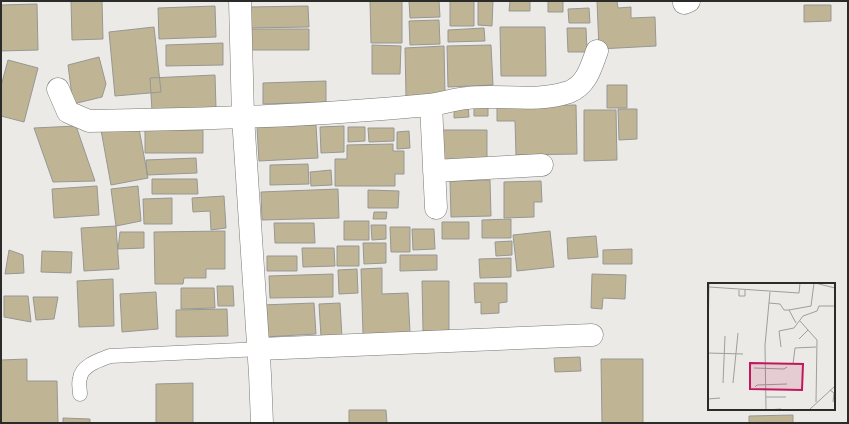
<svg xmlns="http://www.w3.org/2000/svg" width="849" height="424" viewBox="0 0 849 424" font-family="'Public Sans',sans-serif">
<style>
.building{fill:#bfb594;stroke:#979794}
.lines{fill:none;stroke-linecap:round;stroke-linejoin:round}
.service-casing{stroke:#7a7977;stroke-width:15}
.minor-casing{stroke:#7a7977;stroke-width:23}
.tertiary-casing{stroke:#7a7977;stroke-width:23}
.service{stroke:#fff;stroke-width:14}
.minor{stroke:#fff;stroke-width:22}
.tertiary{stroke:#fff;stroke-width:22}
.inset-road{fill:none;stroke:#9e9e9b;stroke-width:1}
.view{fill:#c2185b;fill-opacity:0.15;stroke:#c2185b;stroke-width:2}
.inset-edge{fill:none;stroke:#2b2b29;stroke-width:2}
</style>
<rect width="100%" height="100%" fill="#ebeae7"/>
<path class="building" d="M71,1h31l1,38 -31,1z
M370,1h32v42h-31z
M409,1h30l1,16 -30,1z
M450,1h24v25h-24z
M478,1h15l-1,25 -14,-1z
M510,1h20v10h-21z
M548,1h15v11h-15z
M597,1h20l1,7 13,-1v11l24,-1 1,29 -57,3z
M37,4l1,46 -37,1v-46z
M804,5h27v16l-27,1z
M215,6l1,31 -57,2 -1,-31z
M308,6l1,21 -61,1 -1,-21z
M589,8l1,15h-21l-1,-14z
M439,20l1,24 -30,1 -1,-24z
M154,27l7,65 -46,4 -6,-64z
M500,27h45l1,49h-45z
M484,28l1,13 -37,1v-12z
M567,28h19l1,24h-19z
M247,29h62v21h-62z
M223,43v22l-57,1v-21z
M372,45l29,1 -1,28h-28z
M491,45l2,40 -45,2 -1,-41z
M444,46l1,48 -39,2 -1,-48z
M99,57l7,27 -4,13 -29,7 -5,-39z
M8,60l30,8 -14,54 -23,-6v-30z
M215,75l1,33 -64,3 -2,-33z
M326,81v21l-63,2v-21z
M607,85h20v23h-20z
M497,102l29,4 50,-1 1,49 -61,1 -1,-34h-18z
M488,104v12h-14v-11z
M454,105h14l1,12 -15,1z
M618,109h19v30l-18,1z
M584,110h32l1,50 -33,1z
M138,123l10,55 -37,7 -10,-55z
M316,125l2,33 -59,3 -2,-34z
M76,126l19,55 -42,1 -19,-54z
M344,126v26l-23,1 -1,-26z
M348,127h17v14l-17,1z
M368,128h26v13l-25,1z
M145,130h58v23h-58z
M441,130h46v32l-45,1z
M409,131l1,17 -13,1v-17z
M393,144v7h11v23h-9v12h-60v-27h12v-14z
M196,158l1,15 -50,2 -1,-15z
M308,164l1,20 -39,1v-20z
M331,170l1,15 -21,1 -1,-14z
M152,179h45l1,15h-46z
M490,180l1,36 -40,1 -1,-36z
M541,181l1,21h-8v15l-30,1v-36z
M97,186l2,29 -45,3 -2,-29z
M138,186l3,35 -25,5 -5,-37z
M338,189l1,29 -77,2 -1,-28z
M368,190l31,1 -1,17h-30z
M224,196l2,32 -15,2 -1,-19 -17,1 -1,-14z
M172,198v26h-28l-1,-25z
M374,212h13l-1,7h-13z
M511,219v19h-29v-18z
M344,221h25v19h-25z
M442,222h27v17h-27z
M274,223h40l1,20h-40z
M371,225h15v14l-14,1z
M116,226l3,43 -35,2 -3,-43z
M390,227h20v25h-19z
M412,229h22l1,20 -22,1z
M225,231v38h-19v9h-22l-1,6h-28l-1,-52z
M550,231l4,36 -37,4 -4,-36z
M120,232h24v16l-26,1z
M596,236l2,21 -30,2 -1,-21z
M512,241v14l-16,1 -1,-14z
M363,243h23v20l-22,1z
M337,246h22v20h-22z
M302,248h32l1,18 -32,1z
M632,249v15h-29v-14z
M9,250l14,5 1,18 -19,1z
M42,251l30,1 -1,21 -30,-1z
M400,255h37v15l-37,1z
M267,256h30v15h-30z
M511,258v19l-31,1 -1,-19z
M382,268v26l26,-1 2,39 -47,2 -2,-65z
M357,269l1,24 -19,1 -1,-24z
M333,274v23l-63,1 -1,-22z
M592,274l34,1 -1,24 -22,-1 -1,11 -11,-1z
M113,279l1,47 -35,1 -2,-46z
M422,281h27v50h-26z
M474,283h33v19l-8,1v10l-18,1v-12l-6,1z
M217,286h16l1,20h-16z
M181,288h33l1,20 -34,1z
M156,292l2,37 -36,3 -2,-38z
M4,296h24l3,26 -27,-5z
M33,297h25l-4,22 -18,1z
M314,303l2,31 -52,3 -2,-32z
M340,303l2,34h-21l-2,-33z
M227,309l1,27 -52,1v-27z
M580,357l1,14 -26,1 -1,-14z
M27,359v22h30l1,42h-57v-63z
M601,359h42v64h-41z
M193,383v40h-37v-39z
M349,410h37l1,13h-38z
M793,415v8h-44v-7z
M63,418l27,1v4h-27z"/>
<g class="lines">
<defs>
<path id="service" d="M80,394c0,-5 -2,-11 0,-16 2,-13 20,-18 30,-22l149,-7"/>
<path id="minor" d="M684,3l5,-2
M58,89l10,23 21,9c113,-2 227,-5 339,-16 13,-1 26,-6 39,-7 33,-4 69,5 102,-6 18,-7 22,-25 28,-41
M431,105l5,103
M434,171l108,-6
M259,349l333,-14"/>
<path id="tertiary" d="M240,1l3,116 17,257 2,49"/>
</defs>
<use href="#service" class="service-casing"/>
<use href="#minor" class="minor-casing"/>
<use href="#tertiary" class="tertiary-casing"/>
<use href="#service" class="service"/>
<use href="#minor" class="minor"/>
<use href="#tertiary" class="tertiary"/>
</g>
<g transform="translate(708 283)">
<rect width="127" height="127" fill="#ebeae7"/>
<path class="inset-road" d="M107,0l20,5M1,4l90,6 1,-10M31,7v6h6v-6M61,20l11,1 4,6h5l7,13M81,27l22,-4 3,-23M92,38l17,19 -1,62M0,56l1,-56M91,56l9,-9M73,64l-2,-16 15,-3 9,-12 14,-5 2,-5h16M0,70l35,1M85,81l2,-16 21,-1M46,85l30,1 3,-2M15,100l2,-47M25,100l5,-50M47,104l2,-2 30,-1M122,107l4,3 -1,9M58,114h20M0,116l12,-1M58,127l-1,-65 5,-53M58,127l15,-1M101,127l26,-24"/>
<path class="view" d="M42,80l53,1 -1,26 -52,-1z"/>
<rect width="127" height="127" class="inset-edge"/>
</g>
<rect width="849" height="424" fill="none" stroke="#2b2b29" stroke-width="4"/>
</svg>
